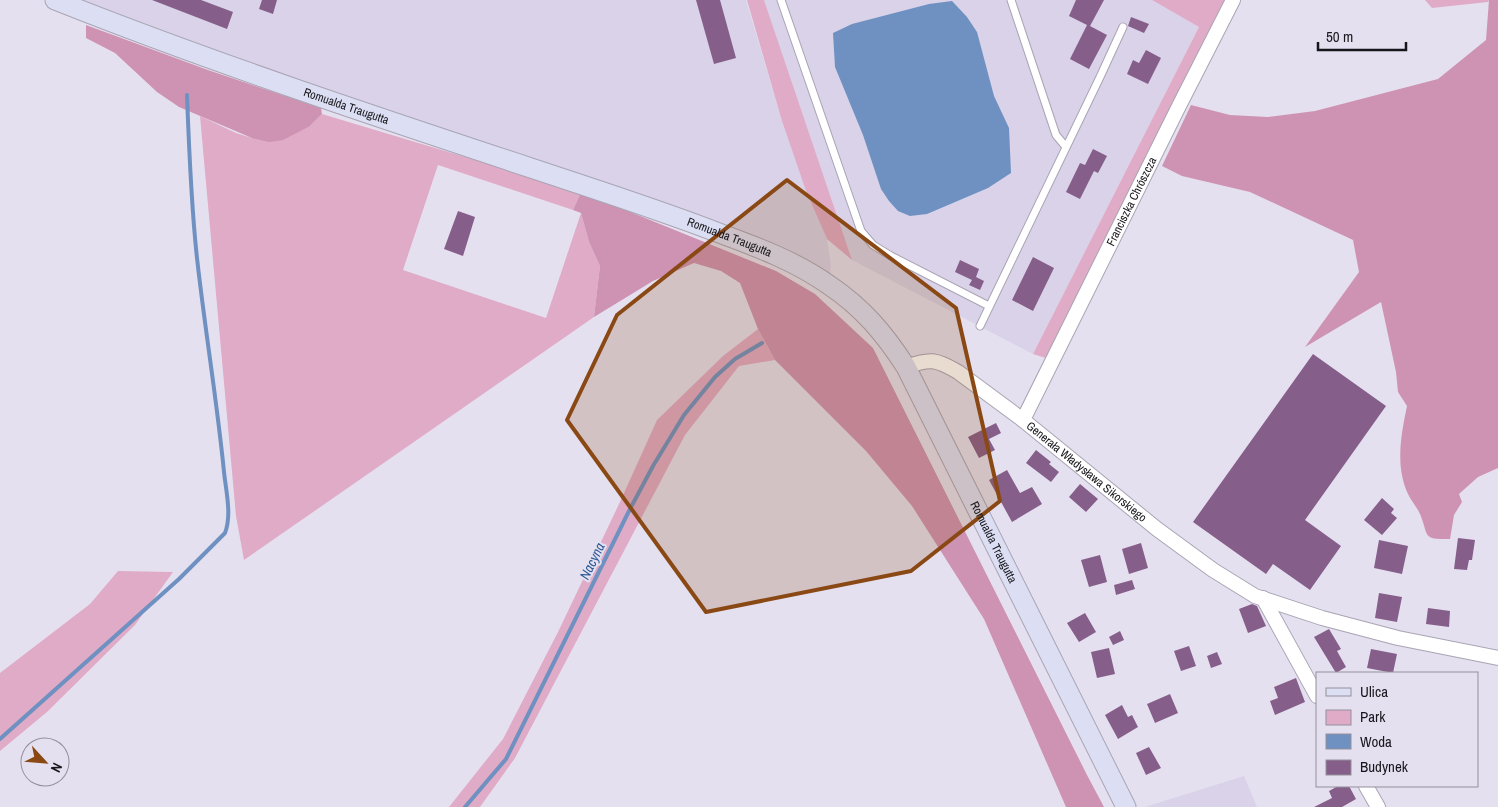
<svg xmlns="http://www.w3.org/2000/svg" width="1498" height="807" viewBox="0 0 1498 807" font-family="'Archivo Narrow',sans-serif">
<style>
.built{fill:#d9d2e9}
.green{fill:#e0abc6}
.forest{fill:#ce93b2}
.water{fill:#6e91c1}
.lines{fill:none;stroke-linecap:round;stroke-linejoin:round}
.stream{stroke:#6e91c1;stroke-width:4}
.building{fill:#865e8a}
.lane-casing{stroke:#a9a4b3;stroke-width:9}
.street-casing{stroke:#a9a4b3;stroke-width:16}
.secondary-casing{stroke:#a9a4b3;stroke-width:21}
.lane{stroke:#fff;stroke-width:7}
.street{stroke:#fff;stroke-width:14}
.secondary{stroke:#dcdff3;stroke-width:19}
.marked{fill:#8a4914;fill-opacity:0.2;stroke:#8a4914;stroke-width:4;stroke-linejoin:round}
.labels{text-anchor:middle;stroke-width:4;stroke-linejoin:round;paint-order:stroke}
.street-label{font-size:12px;fill:#17161b;stroke:#e5e0f0}
.water-label{font-size:14px;font-style:italic;fill:#295895;stroke:#e5e0f0}
</style>
<rect width="100%" height="100%" fill="#e5e0f0"/>
<path class="built" d="M85,0h661l36,121 24,70 21,48 4,28 -3,17 -50,-28 -695,-245z
M764,0h388l47,27 -166,327 -181,-94z
M1244,776l13,31h-112z"/>
<path class="green" d="M747,0h17l88,260 -25,-21 -21,-48 -24,-70z
M1152,0h74l-177,359 -16,-5 166,-327z
M1425,0h64l-1,2 -56,6z
M322,114l259,78 -8,18 -135,-45 -35,105 143,48 35,-105 8,29 11,24 -6,51 -350,243 -8,-44 -36,-400 36,17 16,5 58,-12z
M758,329l17,31 -36,6 -54,69 -170,323 -35,49h-31l54,-68 55,-107 61,-128 38,-84 66,-64z
M118,571l55,1 -38,53 -88,87 -47,39v-78l90,-69z"/>
<path class="forest" d="M1489,0h9v468l-20,9 -19,17 3,8 -8,13 -4,24c-29,1 -21,-4 -30,-25 -3,-7 -9,-13 -12,-20 -13,-28 -7,-59 -1,-88l-9,-14 -2,-20 -15,-70 -76,45 54,-75 -6,-32 -103,-48 -68,-16 -20,-10 29,-61 39,10 38,2 47,-6 123,-32 48,-39z
M86,25l122,45 113,38 1,6 -12,12 -27,14 -14,2 -17,-4 -73,-31 -22,-15 -42,-39 -29,-15z
M581,192l195,79 39,23 58,54 214,427 17,32h-38l-82,-188 -72,-113 -46,-55 -91,-91 -17,-31 -18,-46 -19,-12 -27,-8 -41,18 -59,36 6,-51 -11,-24 -8,-29 -8,-3z"/>
<path class="water" d="M952,1l15,16 10,15 17,64 15,32 2,45 -23,15 -61,26 -17,2 -12,-5 -9,-10 -8,-12 -18,-54 -28,-68 -2,-34 19,-9 77,-20z"/>
<g class="lines">
<path class="stream" d="M0,739l179,-160 46,-46c7,-18 1,-42 -1,-61 -7,-71 -19,-142 -27,-214 -6,-54 -8,-109 -10,-163
M465,807l41,-48 124,-250 23,-43 31,-51 31,-38 20,-18 27,-16"/>
</g>
<path class="building" d="M152,0h49l32,12 -6,17z
M262,0h15l-4,14 -14,-5z
M696,0h24l16,58 -22,6z
M1076,0h28l-14,26 17,9 -18,34 -19,-10 17,-34 -18,-9z
M1131,17l18,7 -5,9 -16,-7z
M1146,50l15,8 -13,26 -21,-10 6,-14 6,3z
M1093,149l14,7 -9,17 -4,-2 -14,28 -14,-7 14,-29 5,2z
M458,211l17,6 -12,39 -19,-7z
M1033,257l21,11 -21,43 -21,-11z
M960,260l19,9 -3,8 8,4 -4,9 -11,-5 3,-5 -17,-8z
M1313,354l73,52 -81,114 36,26 -31,44 -37,-26 -7,10 -73,-52z
M996,423l5,10 -12,6 6,11 -16,8 -11,-21z
M1036,450l15,12 -2,2 10,8 -8,10 -25,-19z
M1007,470l13,23 12,-6 10,17 -30,18 -23,-42z
M1080,484l18,15 -12,13 -17,-15z
M1382,498l12,11 -3,4 6,5 -15,17 -18,-15z
M1458,538l17,2 -3,20h-3l-2,10 -13,-1z
M1379,540l29,6 -6,28 -28,-6z
M1141,543l7,25 -19,6 -7,-25z
M1100,555l7,27 -18,5 -8,-27z
M1132,580l3,9 -19,6 -2,-10z
M1379,593l23,4 -5,25 -22,-4z
M1252,604l5,2 9,20 -18,7 -9,-24z
M1428,608l22,3 -1,16 -23,-3z
M1085,613l11,19 -17,10 -12,-19z
M1329,629l12,20 -4,2 9,16 -10,6 -22,-36z
M1120,631l4,9 -11,5 -4,-8z
M1189,646l7,20 -15,5 -7,-20z
M1109,648l6,26 -18,4 -6,-26z
M1371,649l26,5 -4,19 -26,-5z
M1217,652l5,12 -11,4 -4,-12z
M1296,678l9,24 -30,13 -5,-14 8,-3 -4,-11z
M1170,694l8,19 -23,10 -8,-19z
M1122,705l6,12 4,-2 6,12 -20,12 -13,-24z
M1149,747l12,21 -15,7 -10,-22z
M1338,786h11l7,13 -14,8h-28l18,-9 -3,-7z"/>
<g class="lines">
<defs>
<path id="lane" d="M781,0l80,231 12,14 18,11 98,50
M1011,0l45,135 10,12
M980,326l120,-249 23,-50"/>
<g id="street">
<path id="s1" d="M906,367c24,-9 30,-8 52,5l65,48 134,109 56,41 42,26 67,22 76,20 100,20"/>
<path id="s2" d="M1023,420l155,-312 55,-108"/>
<path d="M1263,598l54,98"/>
<path d="M1366,786l12,21"/>
</g>
<g id="secondary">
<path id="s3" d="M55,0c156,62 316,115 476,168 63,21 126,41 188,65 38,14 76,28 110,52 34,23 55,48 77,82l220,440"/>
</g>
</defs>
<use href="#lane" class="lane-casing"/>
<use href="#street" class="street-casing"/>
<use href="#secondary" class="secondary-casing"/>
<use href="#lane" class="lane"/>
<use href="#street" class="street"/>
<use href="#secondary" class="secondary"/>
</g>
<path class="marked" d="M787,180l169,128 44,193 -89,70 -205,41 -139,-192 50,-105z"/>
<g class="labels">
<g class="street-label">
<text dy="4" stroke="none"><textPath href="#s3" startOffset="310">Romualda Traugutta</textPath></text>
<text dy="4" stroke="none"><textPath href="#s2" startOffset="244">Franciszka Chrószcza</textPath></text>
<text dy="4" stroke="none"><textPath href="#s3" startOffset="715">Romualda Traugutta</textPath></text>
<text dy="4" stroke="none"><textPath href="#s1" startOffset="218">Generała Władysława Sikorskiego</textPath></text>
<text dy="4" stroke="none"><textPath href="#s3" startOffset="1135">Romualda Traugutta</textPath></text>
</g>
<g class="water-label">
<text transform="translate(592 561) rotate(-64)" y="5">Nacyna</text>
</g>
</g>
<rect x="1316" y="672" width="162" height="115" fill="#e5e0f0" stroke="#938f9b"/>
<rect x="1326" y="688" width="25" height="8" fill="#dcdff3" stroke="#938f9b"/>
<text x="1360" y="697" font-size="15" fill="#17161b">Ulica</text>
<rect x="1326" y="710" width="25" height="15" fill="#e0abc6" stroke="#938f9b"/>
<text x="1360" y="722" font-size="15" fill="#17161b">Park</text>
<rect x="1326" y="734" width="25" height="15" fill="#6e91c1" stroke="#938f9b"/>
<text x="1360" y="747" font-size="15" fill="#17161b">Woda</text>
<rect x="1326" y="760" width="25" height="15" fill="#865e8a" stroke="#938f9b"/>
<text x="1360" y="772" font-size="15" fill="#17161b">Budynek</text>
<g transform="translate(45 762) rotate(116)"><circle r="24" fill="#e5e0f0" stroke="#938f9b"/>
<path d="M0-4L9 19L0 12L-9 19Z" fill="#8a4914"/>
<text y="-8" font-size="14" font-weight="bold" text-anchor="middle" fill="#17161b">N</text>
</g>
<path d="M1318 42v8h88v-8" fill="none" stroke="#17161b" stroke-width="2.5"/>
<text x="1326" y="42" font-size="15" fill="#17161b" stroke="#e5e0f0" stroke-width="4" paint-order="stroke">50 m</text>
</svg>
